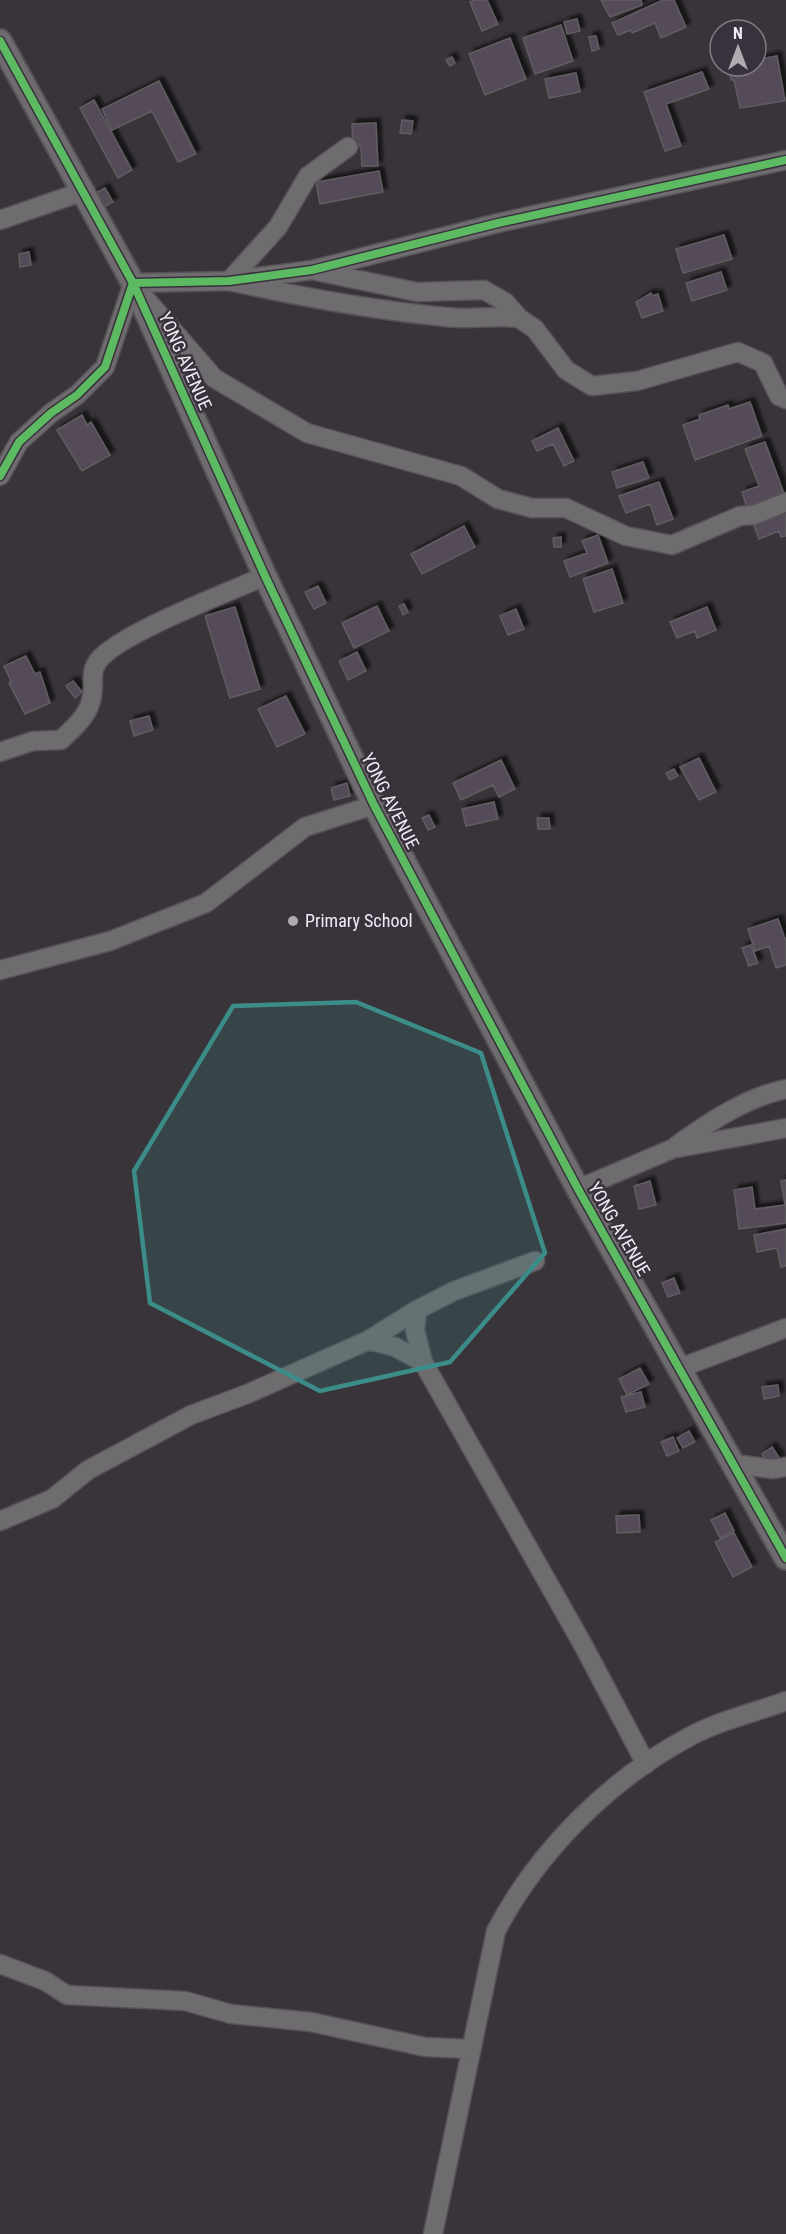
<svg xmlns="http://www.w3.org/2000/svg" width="786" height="2234" viewBox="0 0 786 2234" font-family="'Roboto Condensed',sans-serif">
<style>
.building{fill:#554c58;stroke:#605c61;stroke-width:1.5;filter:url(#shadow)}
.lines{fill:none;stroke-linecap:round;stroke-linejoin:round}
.minor-casing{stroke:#565257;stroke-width:21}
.tertiary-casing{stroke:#565257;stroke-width:26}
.minor{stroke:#6f6c70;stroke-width:18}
.tertiary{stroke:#6f6c70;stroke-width:22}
.cycleway-casing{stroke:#39313c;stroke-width:11}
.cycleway{stroke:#5cba63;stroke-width:8}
.marked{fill:#3c8d89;fill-opacity:0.2;stroke:#3c8d89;stroke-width:4.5;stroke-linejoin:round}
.poi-dot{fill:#b0abb2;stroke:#39313c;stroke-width:2}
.labels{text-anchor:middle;stroke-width:5;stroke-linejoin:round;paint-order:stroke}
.street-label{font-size:18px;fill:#f0ebf3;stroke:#39313c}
.poi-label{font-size:18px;fill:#f0ebf3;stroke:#39313c;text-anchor:start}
</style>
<defs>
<filter id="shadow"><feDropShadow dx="4.5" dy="-4.5" stdDeviation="1.5" flood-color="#0009"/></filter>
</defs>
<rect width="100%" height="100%" fill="#383439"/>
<path class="building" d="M474,0h13l11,24 -16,7 -12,-29z
M601,0h40l1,5 -32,12z
M663,0h11l12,27 -25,11 -6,-15 -23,10 -1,-3 -13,5 -6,-12z
M577,19l3,12 -13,3 -3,-12z
M561,25l12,36 -38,13 -12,-36z
M596,36l3,13 -7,2 -3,-14z
M510,38l16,41 -41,16 -16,-41z
M777,56l8,45 -45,7 -6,-28h-3l-3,-14h28v-6z
M452,57l3,6 -5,3 -4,-6z
M702,72l7,17 -43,15 15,42 -16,5 -21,-59z
M576,73l4,19 -31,6 -4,-19z
M159,81l37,73 -18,8 -26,-51 -40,19 -10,-21z
M94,100l38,70 -14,8 -38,-70z
M402,120l11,1 -2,13 -11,-1z
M376,123l2,43h-16l-1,-20 -8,1 -1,-23z
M379,171l4,21 -63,12 -4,-22z
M105,188l8,14 -15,8 -8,-14z
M724,235l8,24 -49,14 -7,-24z
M29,252l2,13 -11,2 -1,-13z
M721,272l6,18 -35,11 -6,-18z
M651,293l1,3 6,-2 5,17 -21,7 -6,-16z
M750,402l12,34 -67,24 -12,-35 17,-6 -1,-4 29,-10 1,4z
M82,415l5,10 4,-3 19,33 -28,16 -25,-41z
M558,428l16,33 -10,5 -11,-22 -16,7 -5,-10z
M765,442l21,57 -37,15 -7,-22 17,-6 -14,-37z
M643,462l6,16 -32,10 -5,-16z
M659,482l14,37 -16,6 -7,-21 -24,9 -7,-17z
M786,510v26l-5,1 -2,-6 -20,8 -7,-18z
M464,526l11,21 -53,27 -11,-20z
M598,535l10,28 -38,14 -6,-16 23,-8 -5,-12z
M561,537v10h-7l-1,-9z
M612,569l11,34 -29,9 -11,-33z
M318,586l8,17 -12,6 -9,-17z
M404,604l4,8 -5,3 -4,-9z
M377,606l12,25 -35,17 -12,-25z
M235,607l25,82 -30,9 -25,-82z
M707,607l9,23 -19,8 -2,-7 -18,7 -7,-16z
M516,609l8,20 -16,6 -8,-19z
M357,652l9,19 -18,9 -9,-19z
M26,656l9,18 5,-2 10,31 -25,11 -16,-31 2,-2 -7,-15z
M73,681l9,11 -7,6 -9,-12z
M286,696l19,38 -28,13 -19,-38z
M149,716l4,14 -19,6 -4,-15z
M699,758l17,34 -17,8 -19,-33z
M501,760l14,29 -16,8 -6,-12 -32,15 -8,-17z
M674,769l4,7 -8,4 -4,-7z
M347,783l3,13 -16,4 -3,-12z
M494,802l4,17 -32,7 -4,-17z
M429,815l6,12 -7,3 -6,-12z
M537,818h12l1,11h-12z
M778,919l8,23v23l-10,3 -7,-22 -14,5 -7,-22z
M751,945l7,18 -9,3 -7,-18z
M786,1180v43l-47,6 -5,-39 18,-3 3,22 30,-4 -4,-24z
M650,1181l6,24 -17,4 -5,-23z
M786,1229v37l-5,1 -4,-19 -20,4 -3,-17z
M674,1278l6,15 -12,4 -6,-14z
M640,1368l9,16 -22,11 -8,-16z
M778,1385l1,11 -15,3 -2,-12z
M641,1392l4,15 -19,5 -5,-15z
M689,1431l6,11 -12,6 -6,-10z
M673,1437l6,14 -12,5 -6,-14z
M772,1447l8,12 -11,7 -7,-12z
M725,1513l9,18 -14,7 -9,-18z
M639,1515l1,17 -23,1 -1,-17z
M734,1533l18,34 -19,10 -18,-35z"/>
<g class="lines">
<defs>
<path id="minor" d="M348,147l-40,29 -30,51 -49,54c72,16 144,29 217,36 25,3 48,-2 73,1
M0,220l84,-29
M316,271l101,21 67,-2 21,12 14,16 16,11 31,41 26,16 45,-5 101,-29 25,11 16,33 7,3
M145,298l69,80 93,55 154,43 37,23 34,9h34l60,28 46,9 68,-29 14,-1 32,-13
M0,476l19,-34 32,-29 26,-18 28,-28 28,-84 96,-2 83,-11 186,-47 288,-63
M0,752l33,-11 28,-1c13,-13 28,-24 31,-44 3,-14 -3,-22 6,-35 20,-27 131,-69 167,-85
M0,970l110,-29 96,-38 99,-76 69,-22
M676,1146c32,-23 70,-49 110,-57
M578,1189l94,-40 114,-21
M417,1310l-2,20 8,32 159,281 64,121
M369,1340l26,7 28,15
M680,1368l106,-40
M735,1464l38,5 13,-2
M0,1521l52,-22 36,-29 103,-55 56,-21 122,-54 48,-30 37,-19 81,-30
M0,1964l45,17 22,14 118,6 46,13 80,8 114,25 45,2
M433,2234l63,-303c42,-80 112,-150 191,-193 30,-17 67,-25 99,-37"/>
<path id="tertiary" d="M0,41l133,242 132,293 109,229 204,384 208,369"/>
</defs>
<use href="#minor" class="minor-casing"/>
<use href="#tertiary" class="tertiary-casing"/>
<use href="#minor" class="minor"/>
<use href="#tertiary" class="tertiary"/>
<defs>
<path id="cycleway" d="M0,41l133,242 132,293 109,229 204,384 208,369
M0,476l19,-34 32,-29 26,-18 28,-28 28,-84 96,-2 83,-11 186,-47 288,-63"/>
</defs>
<use href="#cycleway" class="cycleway-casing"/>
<use href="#cycleway" class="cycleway"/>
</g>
<path class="marked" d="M356,1002l125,51 64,200 -95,109 -130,29 -170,-88 -16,-132 99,-165z"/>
<circle class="poi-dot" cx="293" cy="921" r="6"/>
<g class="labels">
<g class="street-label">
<text transform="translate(185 361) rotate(66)" y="6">YONG AVENUE</text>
<text transform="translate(390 801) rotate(63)" y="6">YONG AVENUE</text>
<text transform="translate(619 1229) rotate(60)" y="6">YONG AVENUE</text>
</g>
<g class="poi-label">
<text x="305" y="927">Primary School</text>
</g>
</g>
<g transform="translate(738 48)"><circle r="28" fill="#39313c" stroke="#827b85" stroke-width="1.5"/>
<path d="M0-4.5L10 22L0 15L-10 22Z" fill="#b0abb2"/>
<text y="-9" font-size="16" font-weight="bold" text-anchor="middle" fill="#f0ebf3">N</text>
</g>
</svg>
